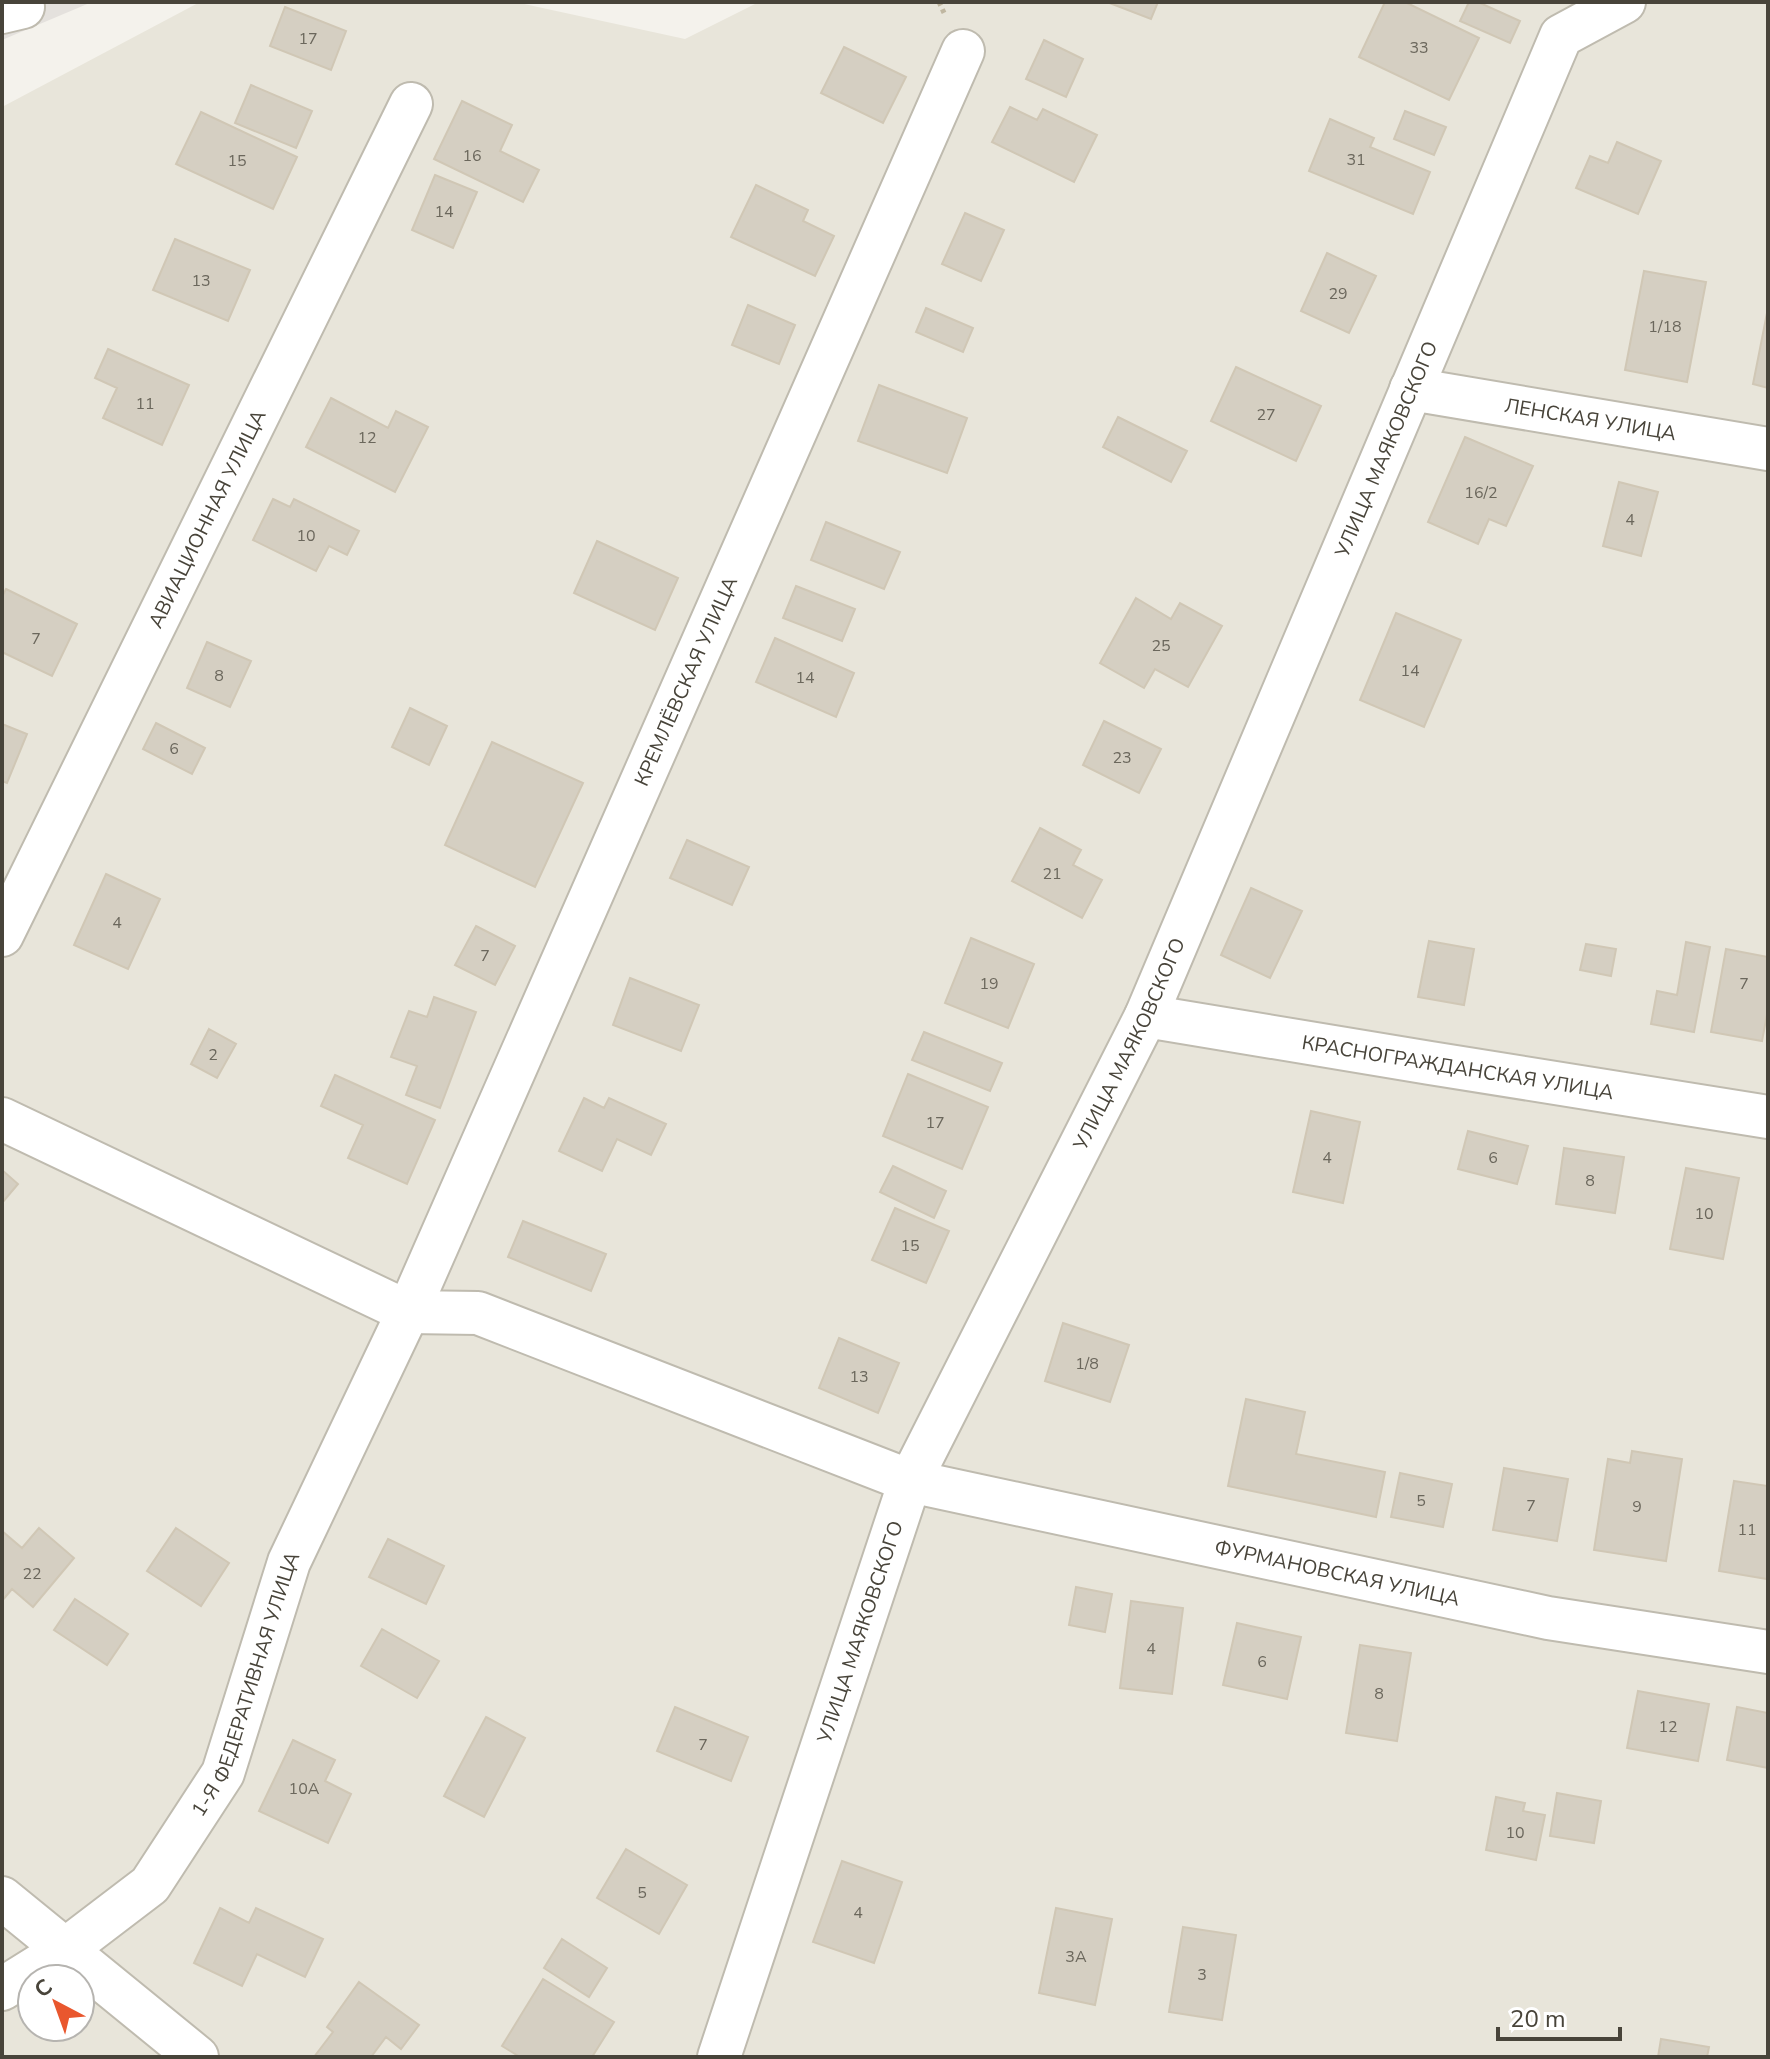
<svg xmlns="http://www.w3.org/2000/svg" width="1770" height="2059" viewBox="0 0 1770 2059" font-family="'Nunito Sans',sans-serif">
<style>
.residential{fill:#e8e5da;fill-rule:evenodd}
.industrial{fill:#e4e1dd}
.building{fill:#d5cfc2;stroke:#d0c7b5;stroke-width:2}
.lines{fill:none;stroke-linecap:round;stroke-linejoin:round}
.minor-casing{stroke:#bfbbaf;stroke-width:46}
.path{stroke:#c0b7a1;stroke-width:5;stroke-dasharray:4 4;stroke-linecap:butt}
.minor{stroke:#fff;stroke-width:42}
.labels{text-anchor:middle;stroke-width:6;stroke-linejoin:round;paint-order:stroke}
.number-label{font-size:16px;fill:#6b675c}
.street-label{font-size:20px;fill:#48443a;stroke:#fff}
</style>
<rect width="100%" height="100%" fill="#f4f2ec"/>
<path class="residential" d="M200,2h315l170,37 74,-37h1009v2055h-1766v-1950zM32,1979h48v48h-48z"/>
<path class="industrial" d="M2,2h90l-90,38z"/>
<path class="building" d="M1107,2h51l-7,17z
M1385,2h20l74,36 -30,62 -90,-43z
M1469,2h9l42,19 -10,22 -50,-22z
M285,7l61,24 -15,39 -61,-24z
M1044,40l39,19 -17,38 -40,-18z
M844,47l62,30 -23,46 -62,-30z
M251,85l61,26 -16,37 -61,-25z
M462,101l50,24 -12,26 39,19 -16,32 -89,-43z
M1010,107l27,13 6,-11 54,26 -23,47 -82,-40z
M1405,111l41,16 -12,28 -40,-16z
M201,112l96,45 -24,52 -97,-45z
M1330,119l44,19 -4,9 60,25 -17,42 -104,-43z
M1617,142l44,19 -23,53 -62,-26 14,-32 18,7z
M435,175l42,17 -24,56 -41,-18z
M756,185l52,25 -5,11 31,15 -19,40 -84,-39z
M965,213l39,17 -23,51 -39,-17z
M175,239l75,31 -22,51 -75,-31z
M1327,253l49,23 -27,57 -48,-22z
M1644,271l62,11 -19,100 -62,-12z
M748,305l47,20 -16,39 -47,-19z
M926,308l47,20 -10,24 -47,-20z
M1768,308v80l-15,-4z
M108,349l81,36 -27,60 -59,-27 14,-30 -22,-10z
M1236,367l85,39 -25,55 -85,-40z
M879,385l88,33 -20,55 -89,-32z
M331,398l57,30 8,-17 32,16 -33,65 -89,-45z
M1118,417l69,34 -16,31 -68,-35z
M1465,437l68,29 -27,60 -17,-7 -11,25 -50,-22z
M1619,482l39,10 -17,64 -38,-10z
M273,499l17,8 4,-8 65,32 -12,24 -18,-9 -13,25 -63,-31z
M826,522l74,30 -16,37 -73,-29z
M597,541l81,37 -23,52 -81,-37z
M796,586l59,23 -13,32 -59,-23z
M6,589l71,35 -25,52 -50,-24v-55z
M1136,598l35,21 9,-16 42,23 -34,61 -33,-18 -11,19 -44,-25z
M1396,613l65,27 -37,87 -64,-27z
M775,638l79,35 -18,44 -80,-35z
M207,642l44,19 -21,46 -43,-19z
M410,708l37,18 -18,39 -37,-18z
M1104,721l57,28 -22,44 -56,-28z
M156,723l49,25 -13,26 -49,-25z
M2,724l25,10 -20,49 -5,-2z
M492,742l91,41 -48,104 -90,-42z
M1040,828l41,22 -8,15 29,15 -20,38 -70,-37z
M687,840l62,27 -17,38 -62,-27z
M106,874l54,25 -32,70 -54,-24z
M1251,888l51,23 -32,67 -49,-23z
M476,926l39,20 -20,39 -40,-20z
M971,938l63,26 -26,64 -63,-25z
M1429,941l45,8 -10,56 -46,-8z
M1686,942l24,5 -16,85 -43,-8 6,-33 20,4z
M1586,944l30,5 -5,27 -31,-6z
M1726,949l42,8v52l-6,32 -51,-9z
M630,978l69,27 -18,46 -68,-26z
M434,997l42,15 -36,96 -34,-13 11,-29 -26,-9 18,-46 18,6z
M209,1029l27,15 -19,34 -26,-14z
M924,1032l78,31 -12,28 -78,-31z
M908,1074l80,33 -26,62 -79,-33z
M335,1075l100,45 -28,64 -59,-26 15,-33 -42,-19z
M584,1098l20,10 5,-10 57,26 -15,31 -34,-16 -15,32 -43,-20z
M1311,1111l49,11 -17,81 -50,-11z
M1468,1131l60,15 -11,38 -59,-15z
M1564,1148l60,9 -9,56 -59,-9z
M893,1166l53,25 -12,27 -54,-26z
M1686,1168l53,10 -16,81 -53,-10z
M2,1170l16,14 -16,19z
M895,1208l54,23 -23,52 -54,-23z
M523,1221l83,33 -15,37 -83,-34z
M1063,1323l66,22 -19,57 -65,-21z
M839,1338l60,25 -21,50 -59,-25z
M1246,1399l59,13 -9,42 89,18 -9,45 -148,-31z
M1632,1451l50,8 -16,102 -72,-11 14,-91 22,4z
M1504,1468l64,11 -11,62 -64,-11z
M1400,1473l52,11 -9,43 -52,-10z
M1734,1481l34,5 -1,93 -48,-8z
M39,1528l35,30 -41,49 -21,-18 -10,12v-70l20,17z
M176,1528l53,35 -28,43 -54,-35z
M388,1539l56,27 -18,38 -57,-27z
M1076,1587l36,7 -7,38 -36,-7z
M75,1599l53,35 -21,31 -53,-35z
M1131,1601l52,7 -11,86 -52,-6z
M1237,1623l64,14 -14,62 -64,-14z
M382,1629l57,32 -22,37 -56,-32z
M1360,1645l51,8 -14,88 -51,-8z
M1638,1691l71,13 -11,57 -71,-13z
M675,1707l73,30 -17,44 -74,-30z
M1737,1707l31,6v55l-41,-8z
M486,1717l39,21 -41,79 -40,-21z
M293,1740l42,20 -10,21 26,13 -23,49 -69,-32z
M1557,1793l44,8 -7,42 -44,-7z
M1496,1797l29,6 -2,8 22,4 -9,45 -50,-10z
M626,1849l61,36 -28,49 -62,-36z
M842,1861l60,21 -28,81 -61,-21z
M220,1908l29,15 7,-15 67,31 -18,38 -48,-23 -15,32 -48,-23z
M1056,1908l56,11 -17,86 -56,-12z
M1183,1927l53,8 -14,85 -53,-8z
M562,1939l45,29 -18,29 -45,-29z
M543,1979l71,43 -22,35h-72l-18,-11z
M359,1982l60,43 -18,24 -15,-12 -15,20h-57l19,-25 -6,-5z
M1661,2039l48,8 -2,10h-49z"/>
<g class="lines">
<defs>
<g id="minor">
<path d="M2,12l21,-5"/>
<path id="s1" d="M1411,389l357,60"/>
<path id="s2" d="M2,935l409,-831"/>
<path id="s3" d="M1146,1016l284,47 338,54"/>
<path id="s4" d="M2,1119l406,193 70,1 432,168 638,137 220,34"/>
<path d="M2,1898l195,159"/>
<path id="s5" d="M2,1989l64,-40 84,-64 73,-112 66,-211 119,-250 555,-1261"/>
<path id="s6" d="M719,2057l191,-576 236,-465 415,-980 63,-34"/>
</g>
</defs>
<use href="#minor" class="minor-casing"/>
<path class="path" d="M939,2l6,13"/>
<use href="#minor" class="minor"/>
</g>
<g class="labels">
<g class="number-label">
<text x="308" y="44">17</text>
<text x="1419" y="53">33</text>
<text x="472" y="161">16</text>
<text x="1356" y="165">31</text>
<text x="237" y="166">15</text>
<text x="444" y="217">14</text>
<text x="201" y="286">13</text>
<text x="1338" y="299">29</text>
<text x="1665" y="332">1/18</text>
<text x="145" y="409">11</text>
<text x="1266" y="420">27</text>
<text x="367" y="443">12</text>
<text x="1481" y="498">16/2</text>
<text x="1630" y="525">4</text>
<text x="306" y="541">10</text>
<text x="36" y="644">7</text>
<text x="1161" y="651">25</text>
<text x="1410" y="676">14</text>
<text x="219" y="681">8</text>
<text x="805" y="683">14</text>
<text x="174" y="754">6</text>
<text x="1122" y="763">23</text>
<text x="1052" y="879">21</text>
<text x="117" y="928">4</text>
<text x="485" y="961">7</text>
<text x="989" y="989">19</text>
<text x="1744" y="989">7</text>
<text x="213" y="1060">2</text>
<text x="935" y="1128">17</text>
<text x="1327" y="1163">4</text>
<text x="1493" y="1163">6</text>
<text x="1590" y="1186">8</text>
<text x="1704" y="1219">10</text>
<text x="910" y="1251">15</text>
<text x="1087" y="1369">1/8</text>
<text x="859" y="1382">13</text>
<text x="1421" y="1506">5</text>
<text x="1531" y="1511">7</text>
<text x="1637" y="1512">9</text>
<text x="1747" y="1535">11</text>
<text x="32" y="1579">22</text>
<text x="1151" y="1654">4</text>
<text x="1262" y="1667">6</text>
<text x="1379" y="1699">8</text>
<text x="1668" y="1732">12</text>
<text x="703" y="1750">7</text>
<text x="304" y="1794">10А</text>
<text x="1515" y="1838">10</text>
<text x="642" y="1898">5</text>
<text x="858" y="1918">4</text>
<text x="1076" y="1962">3А</text>
<text x="1202" y="1980">3</text>
</g>
<g class="street-label">
<text dy="7" stroke="none"><textPath href="#s1" startOffset="182">ЛЕНСКАЯ УЛИЦА</textPath></text>
<text dy="7" stroke="none"><textPath href="#s6" startOffset="1744">УЛИЦА МАЯКОВСКОГО</textPath></text>
<text dy="7" stroke="none"><textPath href="#s2" startOffset="464">АВИАЦИОННАЯ УЛИЦА</textPath></text>
<text dy="7" stroke="none"><textPath href="#s5" startOffset="1502">КРЕМЛЁВСКАЯ УЛИЦА</textPath></text>
<text dy="7" stroke="none"><textPath href="#s6" startOffset="1096">УЛИЦА МАЯКОВСКОГО</textPath></text>
<text dy="7" stroke="none"><textPath href="#s3" startOffset="316">КРАСНОГРАЖДАНСКАЯ УЛИЦА</textPath></text>
<text dy="7" stroke="none"><textPath href="#s4" startOffset="1420">ФУРМАНОВСКАЯ УЛИЦА</textPath></text>
<text dy="7" stroke="none"><textPath href="#s6" startOffset="448">УЛИЦА МАЯКОВСКОГО</textPath></text>
<text dy="7" stroke="none"><textPath href="#s5" startOffset="406">1-Я ФЕДЕРАТИВНАЯ УЛИЦА</textPath></text>
</g>
</g>
<rect width="1770" height="2059" fill="none" stroke="#48443a" stroke-width="8"/>
<g transform="translate(56 2003) rotate(319)"><circle r="38" fill="#ffffff" stroke="#b6b4b0" stroke-width="2"/>
<path d="M0-6L14 30L0 20L-14 30Z" fill="#e9572e"/>
<text y="-12" font-size="22" font-weight="bold" text-anchor="middle" fill="#48443a">С</text>
</g>
<path d="M1498 2027v12h122v-12" fill="none" stroke="#48443a" stroke-width="4"/>
<text x="1510" y="2027" font-size="24" fill="#48443a" stroke="#ffffff" stroke-width="6" paint-order="stroke">20 m</text>
</svg>
